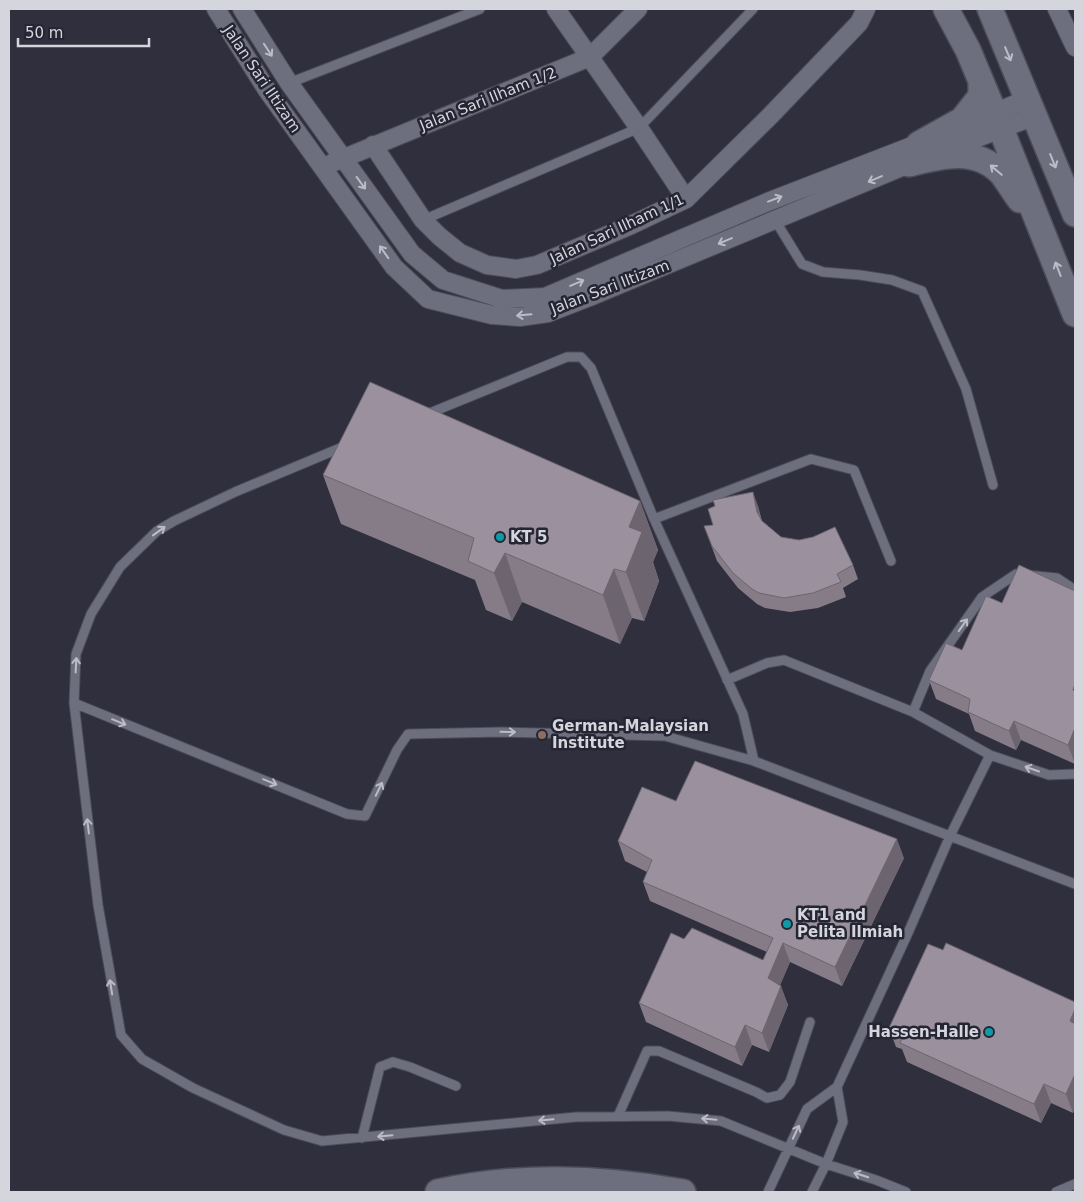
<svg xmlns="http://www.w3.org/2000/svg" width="1084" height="1201" viewBox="0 0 1084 1201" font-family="'DejaVu Sans',sans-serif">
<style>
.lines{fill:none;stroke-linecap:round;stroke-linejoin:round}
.lane-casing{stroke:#4c4c58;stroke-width:11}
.street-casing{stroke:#4c4c58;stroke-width:20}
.secondary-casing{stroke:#4c4c58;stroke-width:28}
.lane{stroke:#6e6f7e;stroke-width:9}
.street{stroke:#6e6f7e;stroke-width:18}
.secondary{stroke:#6e6f7e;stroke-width:25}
.wall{fill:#857c88}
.shaded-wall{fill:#6c656f}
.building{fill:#9b909e;stroke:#6c656f}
.oneway{stroke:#bbbcc6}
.culture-dot{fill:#0f9aa8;stroke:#252533;stroke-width:2}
.education-dot{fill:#8d6e63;stroke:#252533;stroke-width:2}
.labels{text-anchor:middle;stroke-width:5;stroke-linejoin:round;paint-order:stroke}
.street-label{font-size:15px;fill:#d5d5de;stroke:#252533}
.poi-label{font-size:15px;font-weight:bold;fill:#d5d5de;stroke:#252533;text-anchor:start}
</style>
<rect width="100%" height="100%" fill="#2f2f3d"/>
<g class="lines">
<defs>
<path id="lane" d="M289,83l191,-74
M423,220l216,-92 114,-119
M775,220l27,44 21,8 37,3 32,5 30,11 44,98 27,96
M425,415l142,-58h14l10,11 63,151 89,195 11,47 321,123
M345,446l-110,46 -61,29 -17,10 -37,36 -29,47 -15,40 -2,49 24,202 23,130 21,24 51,29 91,42 38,11 254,-24 92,-1 53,5 105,43 50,16 30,12
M654,519l157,-60 43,11 37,91
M727,680l40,-17 17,-3 129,52 77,43 59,20 26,-1
M74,703l273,111 18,2 32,-66 11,-16 94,-2 163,4 89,25
M913,712l17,-41 52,-74 34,-23 41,4 18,12
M618,1116l29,-65h12l97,41 11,6 13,-3 10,-13 20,-60
M362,1138l18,-71 13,-5 17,5 46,19
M768,1192l39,-83 30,-22 71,-154 42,-97 40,-81
M812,1192l14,-28 17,-42 -6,-35
M1056,1192l19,-8"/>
<path id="street" d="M216,9l51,81 127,177 34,32 64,16 28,2 28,-4 44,-17 317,-132 126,-48
M242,9l47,74 123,171 31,26 59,19 43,-2 225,-96 160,-62
M556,9l83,119 47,71
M1057,9l18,38
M956,129l71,-30
M373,145l50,75 16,16 21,17 27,12 29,4 21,-4 92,-39 57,-27 85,-84 88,-92 7,-14
M332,163l258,-106 48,-48"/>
<path id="secondary" d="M946,9l22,41 33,79 74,185
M990,9l85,205
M919,144l43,-24 19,-24v-12
M909,164c31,-8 67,-18 93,10 6,8 12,18 18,26
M438,1192c81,-18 164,-15 245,0"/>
</defs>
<use href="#lane" class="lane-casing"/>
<use href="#street" class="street-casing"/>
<use href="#secondary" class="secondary-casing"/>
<use href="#lane" class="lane"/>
<use href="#street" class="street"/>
<use href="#secondary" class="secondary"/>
</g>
<path class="wall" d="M323,475l317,26 18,49 -5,12 6,19 -15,40 -12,-3 -12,26 -98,-42 -10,19 -26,-11 -11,-30 -134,-56z
M758,506l4,15 19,16 72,28 5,14 -15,9 3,9 -28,11 -28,4 -25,-4 -8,-4 -19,-16 -21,-27 -13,-35 9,-1z
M1019,565l56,199 -54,-24 -5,10 -41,-19 -6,-17 -33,-15 -7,-19 33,-30 40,-47z
M676,801l228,57 -62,128 -52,-24 -10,23 8,20 -19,47 -17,-7 -10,21 -96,-44 -7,-19 45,-64 79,21 4,-8 -117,-51 -7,-19 4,-10 -22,-11 -7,-20z
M1075,1002l-2,111 -22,-10 -10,20 -134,-61 -5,-13 -6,-2 -7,-19z"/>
<path class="shaded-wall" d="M753,492l5,14 4,21 -5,-15z
M640,501l18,49 -5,12 6,19 -15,40 -18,-49 3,-45z
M505,553l17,49 -10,19 -18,-48z
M614,569l18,49 -12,26 -17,-49z
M1014,721l7,19 -5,10 -7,-19z
M1075,728v36l-7,-19z
M897,839l7,19 -62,128 -7,-19z
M783,943l7,19 -15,35 -7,-19z
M781,986l7,19 -19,47 -7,-19z
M1075,1009v28l-5,-16z
M745,1025l7,20 -10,21 -7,-19z
M1075,1074v34l-2,5 -7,-19z
M1044,1084l7,19 -10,20 -7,-19z"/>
<path class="building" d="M370,382l270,119 -11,26 13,5 -16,40 -12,-3 -11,26 -98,-42 -11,20 -26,-12 6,-23 -151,-63z
M753,492l4,20 5,9 19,16 18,3 14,-3 22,-10 18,38 -16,9 4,8 -28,11 -29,5 -25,-5 -7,-4 -19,-16 -21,-27 -8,-20 9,-1 -5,-16 7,-3 -2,-6z
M1019,565l56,26v93l-2,6 2,1v37l-7,17 -54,-24 -5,10 -41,-19 2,-13 -41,-19 17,-37 16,7 24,-54 16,7z
M695,761l202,78 -62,128 -52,-24 -15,35 13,8 -19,47 -17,-8 -10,22 -96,-44 32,-70 13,6 8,-11 71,32 10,-22 -130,-56 9,-22 -34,-19 24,-54 34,14z
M946,943l129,59v7l-5,12 5,3v50l-9,20 -22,-10 -10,20 -134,-61 4,-9 -15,-6 39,-84 15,6z"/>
<defs><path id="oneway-shaft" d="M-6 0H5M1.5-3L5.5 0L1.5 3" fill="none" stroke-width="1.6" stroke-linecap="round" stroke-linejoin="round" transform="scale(1.25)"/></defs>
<g class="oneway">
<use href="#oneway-shaft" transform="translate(268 50) rotate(57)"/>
<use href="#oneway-shaft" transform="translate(1008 54) rotate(67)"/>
<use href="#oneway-shaft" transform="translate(1053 161) rotate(68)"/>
<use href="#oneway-shaft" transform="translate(996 170) rotate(-140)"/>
<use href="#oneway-shaft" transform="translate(875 179) rotate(157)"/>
<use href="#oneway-shaft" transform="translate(361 183) rotate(54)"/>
<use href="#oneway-shaft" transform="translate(775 199) rotate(-21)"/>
<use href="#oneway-shaft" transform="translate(725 241) rotate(157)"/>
<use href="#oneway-shaft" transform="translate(384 252) rotate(-125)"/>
<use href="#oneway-shaft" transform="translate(1058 269) rotate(-111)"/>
<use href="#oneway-shaft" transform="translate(577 283) rotate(-23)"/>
<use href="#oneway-shaft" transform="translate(524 315) rotate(175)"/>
<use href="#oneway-shaft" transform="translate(159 531) rotate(-36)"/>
<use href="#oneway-shaft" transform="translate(963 625) rotate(-55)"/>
<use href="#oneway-shaft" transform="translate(76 665) rotate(-87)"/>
<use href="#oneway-shaft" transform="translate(119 722) rotate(22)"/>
<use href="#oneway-shaft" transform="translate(508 732) rotate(1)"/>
<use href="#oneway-shaft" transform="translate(1032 769) rotate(-161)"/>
<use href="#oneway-shaft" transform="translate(270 782) rotate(22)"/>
<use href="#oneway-shaft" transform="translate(379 789) rotate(-64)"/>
<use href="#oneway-shaft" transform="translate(88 826) rotate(-97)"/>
<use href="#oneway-shaft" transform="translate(111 987) rotate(-99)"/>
<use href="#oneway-shaft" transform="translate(709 1119) rotate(-175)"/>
<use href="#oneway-shaft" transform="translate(546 1120) rotate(175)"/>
<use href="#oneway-shaft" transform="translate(796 1132) rotate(-65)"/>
<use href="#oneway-shaft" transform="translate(385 1136) rotate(175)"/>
<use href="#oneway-shaft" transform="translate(861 1175) rotate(-162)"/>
</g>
<g class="culture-dot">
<circle cx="500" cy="537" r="5"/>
<circle cx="787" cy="924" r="5"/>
<circle cx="989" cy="1032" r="5"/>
</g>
<circle class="education-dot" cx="542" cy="735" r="5"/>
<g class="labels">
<g class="street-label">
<text transform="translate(262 79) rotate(56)" y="5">Jalan Sari Iltizam</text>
<text transform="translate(488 99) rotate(-22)" y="5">Jalan Sari Ilham 1/2</text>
<text transform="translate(617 229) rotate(-25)" y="5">Jalan Sari Ilham 1/1</text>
<text transform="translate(610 287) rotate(-21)" y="5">Jalan Sari Iltizam</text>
</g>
<g class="poi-label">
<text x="510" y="542">KT 5</text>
<text x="552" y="731">German-Malaysian<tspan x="552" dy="17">Institute</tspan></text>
<text x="797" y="920">KT1 and<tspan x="797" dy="17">Pelita Ilmiah</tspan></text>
<text x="979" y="1037" text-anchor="end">Hassen-Halle</text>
</g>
</g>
<rect width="1084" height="1201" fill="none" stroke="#d5d5de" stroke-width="20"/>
<path d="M18 38v8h131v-8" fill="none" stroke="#d5d5de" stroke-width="2.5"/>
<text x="25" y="38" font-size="15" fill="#d5d5de" stroke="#252533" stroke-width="4" paint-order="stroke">50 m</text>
</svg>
